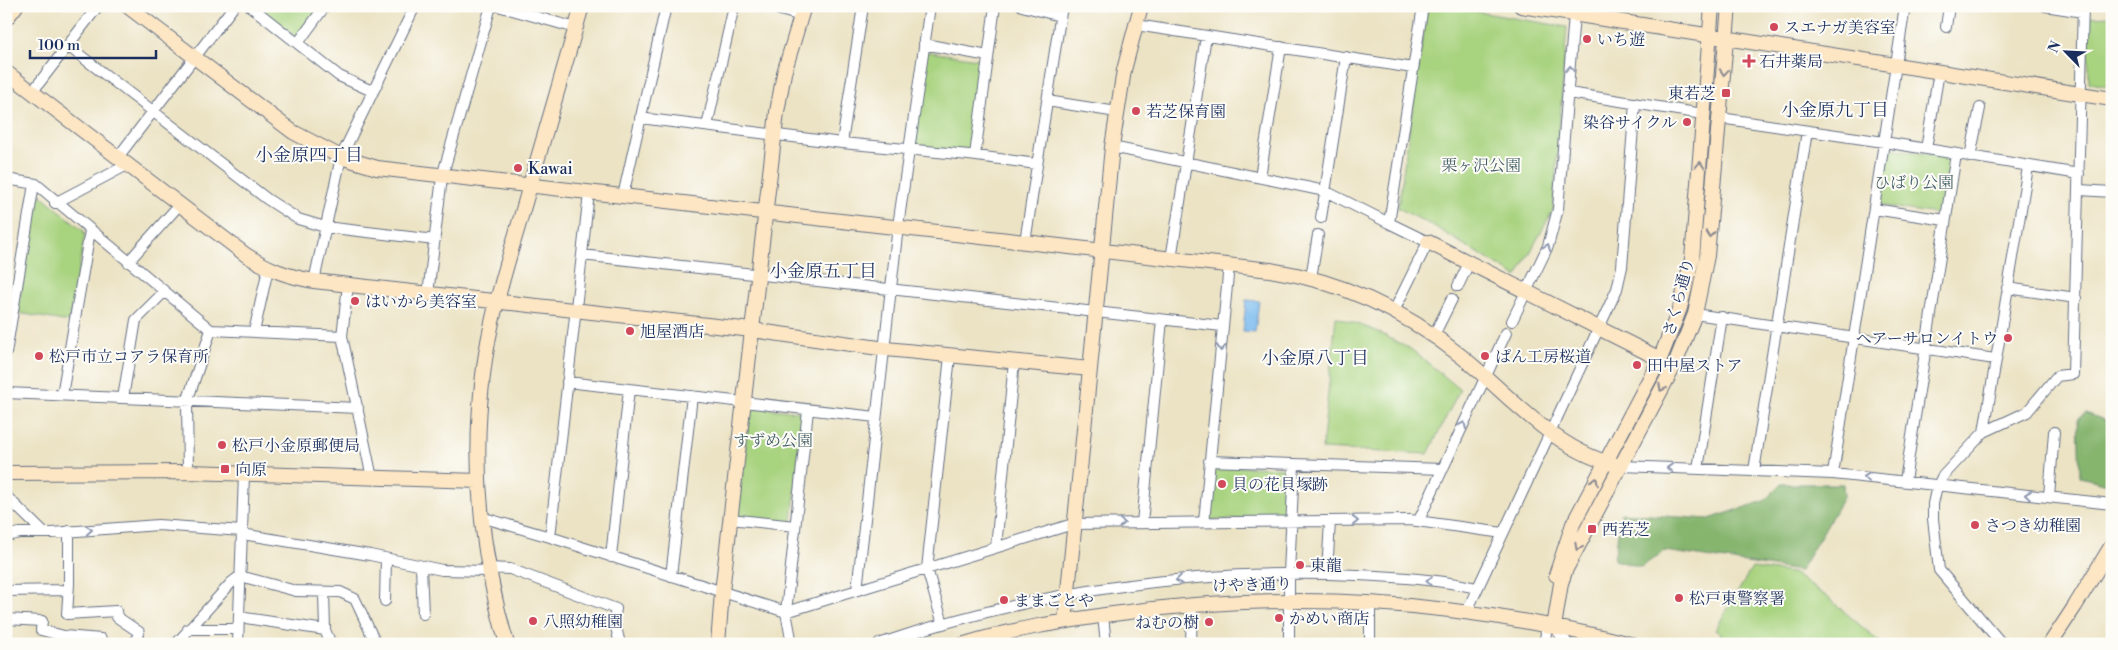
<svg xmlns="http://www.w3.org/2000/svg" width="2118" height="650" viewBox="0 0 2118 650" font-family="'Libre Bodoni','Noto Serif JP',serif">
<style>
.green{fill:#a8d37f;stroke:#62816e}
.forest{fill:#86b56e;stroke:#507266}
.water{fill:#7cbcf0;stroke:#4c76a7}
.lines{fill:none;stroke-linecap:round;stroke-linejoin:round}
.street-casing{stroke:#646e82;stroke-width:12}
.secondary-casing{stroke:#646e82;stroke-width:16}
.street{stroke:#fff;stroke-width:10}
.secondary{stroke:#fce6c4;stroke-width:14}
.oneway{stroke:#8d97ae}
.oneway2{stroke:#8c8a91}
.poi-dot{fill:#d1495b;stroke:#fdfcf7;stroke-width:2}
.labels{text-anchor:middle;stroke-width:4;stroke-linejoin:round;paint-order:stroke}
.poi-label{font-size:16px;fill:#1b2f5e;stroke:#fdfcf7;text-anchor:start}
.park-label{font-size:16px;fill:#456068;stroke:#fdfcf7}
.street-label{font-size:16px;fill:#1b2f5e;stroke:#fdfcf7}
.neighbourhood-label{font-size:18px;fill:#1b2f5e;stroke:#fdfcf7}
</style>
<rect width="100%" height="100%" fill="#fdfcf7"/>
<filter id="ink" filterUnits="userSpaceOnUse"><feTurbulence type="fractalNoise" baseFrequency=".02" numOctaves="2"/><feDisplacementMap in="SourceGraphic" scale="10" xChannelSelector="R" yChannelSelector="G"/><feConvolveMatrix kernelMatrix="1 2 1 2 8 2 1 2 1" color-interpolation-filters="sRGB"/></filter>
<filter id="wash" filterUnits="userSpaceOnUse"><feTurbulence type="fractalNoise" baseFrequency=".0096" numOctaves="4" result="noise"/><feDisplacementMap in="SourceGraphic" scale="20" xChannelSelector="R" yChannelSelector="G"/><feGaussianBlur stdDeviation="1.12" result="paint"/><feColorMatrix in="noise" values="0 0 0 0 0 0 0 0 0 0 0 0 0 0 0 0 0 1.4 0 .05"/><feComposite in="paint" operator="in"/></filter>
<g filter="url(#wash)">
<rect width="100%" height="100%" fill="#ece3c4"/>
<path class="green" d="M255,6h65l-24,31z
M1427,6h16l124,21 -14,183 -36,67 -82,-50 -37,-19z
M2112,16v71l-23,-4 -1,-66z
M923,51l61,9 -15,95 -59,-7z
M1889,148l59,9 3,3 -9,55 -64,-10 8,-55z
M36,195h5l43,36 1,5 -16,86 -50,-9 -1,-2z
M1336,317l38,13 38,20 48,39 -32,65 -106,-5z
M750,407l51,5 3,4 -12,104 -3,3 -52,-7z
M1214,466l73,2 2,2 -2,46 -2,2 -74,2 -3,-4z
M1752,568l40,5 34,23 56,48h-148l-19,-14z"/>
<path class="forest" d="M2086,413l26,10v59l-4,2 -28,-7 -2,-58z
M1781,484h62l1,12 -44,75 -135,-20 -24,16 -27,-7 7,-47 88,6 55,-18z"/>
<path class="water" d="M1246,300l13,1 -4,31 -12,-1z"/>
</g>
<g filter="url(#ink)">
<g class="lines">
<defs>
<path id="street" d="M250,6l89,70 33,15
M498,6l78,22
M767,6l34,10
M1022,6l38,10
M2045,6l38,6
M1136,25l277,43
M1946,27l3,-21
M298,43l27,-37
M924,44l64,12
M68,46l199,153 31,20 27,8 110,13
M33,91l65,-85
M1569,93l134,21
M1047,101l70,11
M640,118l202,25 127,12 68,9
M1720,118l164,24 195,32
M707,126l27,-120
M842,143l21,-137
M1112,147l213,44 64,32
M1926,149l13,-77
M975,155l20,-149
M118,157l116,-151
M1970,157l10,-49
M1260,177l21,-130
M6,179l30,5 175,146
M2080,190l32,2
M623,196l43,-190
M55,203l74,-39
M1874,209l71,11
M1321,218l25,-161
M1025,242l37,-236
M582,255l640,71
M1171,259l35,-223
M128,262l52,-58
M1311,278l7,-43
M314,281l27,-124 74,-151
M348,285l-6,51 30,142
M1458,286l11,-23
M2007,288l69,10
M428,294l14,-117 49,-171
M1394,311l34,-69 -39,-19 34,-217
M1695,314l300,45
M1512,321l36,-75 10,-37 16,-194
M254,332l14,-63
M1434,335l18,-36
M6,353l28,-169
M567,382l309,35
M6,393l352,15
M62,395l28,-164
M123,398l13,-78 28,-28
M1984,432l44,-265
M1209,461l234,8
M1621,466l212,8 279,30
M1698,469l24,-152
M1754,471l53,-340
M188,472l-1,-70 24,-72 131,6
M1833,474l72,-468
M1905,481l51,-327
M6,496l37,36
M2049,497l5,-65
M481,517l69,20 236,75 287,-88 337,-4 93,13
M730,519l65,7
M1419,520l87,-187
M1204,522l25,-257
M1142,523l20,-203
M69,531v53l-2,30 49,-3 1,6 22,15 -4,12
M242,534l128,21 72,15 47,1
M6,536l14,-3h31l107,-8 84,6
M550,537l39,-344
M996,547l18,-185
M611,557l18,-168
M421,567l2,47
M488,568l22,1 106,40 -2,10 6,25
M1327,574l3,-53
M671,576l21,-180
M857,590l41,-364 32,-220
M6,591l62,-1
M324,593l1,37 6,14
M385,601l1,-42
M1467,611l150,-322 5,-22 13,-164
M1103,616l3,28
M239,617l86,13
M6,619l36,2 -1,9 23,6 37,3 -1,5
M943,624l-16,-55 23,-213
M1554,627l14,17
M188,629h50
M176,644l55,-61 9,-7 56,15 44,1 15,7 21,45
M238,644l6,-170
M792,644l-6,-32 22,-202
M879,644c153,-53 317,-76 478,-69 40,2 81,4 120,13
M1191,644l1,-40
M1289,644v-70l5,-110
M1370,644v-42
M1540,644l5,-4 2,-15
M2002,644l-63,-74 -6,-51v-15l3,-14 6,-13 42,-45 43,-20 30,-36 16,-2 10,-368"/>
<path id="secondary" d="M127,6l166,126 48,25 36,11 893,102c71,11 135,41 191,86 49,39 95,97 160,110
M1521,6l591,93
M6,19l10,-13
M6,72l240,183c24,15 40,21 68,26l438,49 134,19 204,20
M1428,242l232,117
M6,473l182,-1 291,9
M1556,575l17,-51 87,-165 20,-51 12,-49 20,-253
M1065,621l47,-474 12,-77 17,-64
M1554,627l7,-44 5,-14 109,-205 20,-50 12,-58 22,-250
M507,644c-26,-88 -35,-179 -24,-269 6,-53 22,-104 37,-155 20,-71 41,-142 62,-214
M718,644l4,-52 55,-480 7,-39 20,-67
M965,644c48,-15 99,-23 148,-30 179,-25 342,-14 517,30
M2050,644l25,-38 37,-61"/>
</defs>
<use href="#street" class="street-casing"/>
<use href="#secondary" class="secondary-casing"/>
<use href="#street" class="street"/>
<use href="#secondary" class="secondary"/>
</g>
<defs><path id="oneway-chevron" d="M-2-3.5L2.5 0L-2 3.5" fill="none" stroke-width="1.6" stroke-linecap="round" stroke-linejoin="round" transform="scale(1.25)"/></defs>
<g class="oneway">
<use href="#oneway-chevron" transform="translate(1570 69) rotate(-86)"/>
<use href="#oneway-chevron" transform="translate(1547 247) rotate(-67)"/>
<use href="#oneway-chevron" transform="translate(1221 348) rotate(95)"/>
<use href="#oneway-chevron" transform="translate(1463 425) rotate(-65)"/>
<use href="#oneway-chevron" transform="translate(1670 468) rotate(-178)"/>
<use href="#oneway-chevron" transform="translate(1867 477) rotate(-174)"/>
<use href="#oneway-chevron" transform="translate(2028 495) rotate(-174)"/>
<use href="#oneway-chevron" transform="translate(1355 521) rotate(-1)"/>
<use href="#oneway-chevron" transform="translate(1122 523)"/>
<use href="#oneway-chevron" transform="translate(89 530) rotate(-4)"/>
<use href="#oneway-chevron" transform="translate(1179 580) rotate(174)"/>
<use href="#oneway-chevron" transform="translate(1429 581) rotate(-173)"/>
</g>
<g class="oneway2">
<use href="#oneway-chevron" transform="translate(1724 72) rotate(94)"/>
<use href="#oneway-chevron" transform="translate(1700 165) rotate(-86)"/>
<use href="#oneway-chevron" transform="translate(1710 234) rotate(96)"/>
<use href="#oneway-chevron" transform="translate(1662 388) rotate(118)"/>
<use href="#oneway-chevron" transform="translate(1595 481) rotate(-63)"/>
<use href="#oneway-chevron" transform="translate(1578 547) rotate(118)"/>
</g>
</g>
<g class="poi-dot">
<circle cx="1774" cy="27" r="5"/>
<circle cx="1587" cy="39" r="5"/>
<path d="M1746.5 53.5h5v5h5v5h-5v5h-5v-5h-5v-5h5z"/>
<rect x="1721" y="88" width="10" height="10" rx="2.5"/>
<circle cx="1136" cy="111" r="5"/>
<circle cx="1687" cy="122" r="5"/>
<circle cx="518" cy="168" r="5"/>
<circle cx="355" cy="301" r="5"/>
<circle cx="630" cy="331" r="5"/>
<circle cx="2008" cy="338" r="5"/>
<circle cx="39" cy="356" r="5"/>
<circle cx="1485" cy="356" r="5"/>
<circle cx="1637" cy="365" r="5"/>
<circle cx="222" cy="445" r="5"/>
<rect x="220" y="464" width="10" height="10" rx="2.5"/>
<circle cx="1222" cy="484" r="5"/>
<circle cx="1975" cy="525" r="5"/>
<rect x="1587" y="524" width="10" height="10" rx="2.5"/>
<circle cx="1300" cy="565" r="5"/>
<circle cx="1679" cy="598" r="5"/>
<circle cx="1004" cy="600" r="5"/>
<circle cx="1279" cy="618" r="5"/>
<circle cx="533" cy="621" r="5"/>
<circle cx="1209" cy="622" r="5"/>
</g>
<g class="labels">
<g class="poi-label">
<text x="1784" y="33">スエナガ美容室</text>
<text x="1597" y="45">いち遊</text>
<text x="1759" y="67">石井薬局</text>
<text x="1716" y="99" text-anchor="end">東若芝</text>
<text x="1146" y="117">若芝保育園</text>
<text x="1677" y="128" text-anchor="end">染谷サイクル</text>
<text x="528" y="174">Kawai</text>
<text x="365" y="307">はいから美容室</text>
<text x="640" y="337">旭屋酒店</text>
<text x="1998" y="344" text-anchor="end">ヘアーサロンイトウ</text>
<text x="49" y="362">松戸市立コアラ保育所</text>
<text x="1495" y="362">ぱん工房桜道</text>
<text x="1647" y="371">田中屋ストア</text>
<text x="232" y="451">松戸小金原郵便局</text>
<text x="235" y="475">向原</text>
<text x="1232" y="490">貝の花貝塚跡</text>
<text x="1985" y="531">さつき幼稚園</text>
<text x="1602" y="535">西若芝</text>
<text x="1310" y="571">東龍</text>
<text x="1689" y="604">松戸東警察署</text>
<text x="1014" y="606">ままごとや</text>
<text x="1289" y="624">かめい商店</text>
<text x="543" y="627">八照幼稚園</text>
<text x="1199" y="628" text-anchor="end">ねむの樹</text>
</g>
<g class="park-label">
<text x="1481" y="171">栗ヶ沢公園</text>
<text x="1914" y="188">ひばり公園</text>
<text x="773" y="446">すずめ公園</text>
</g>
<g class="street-label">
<text transform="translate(1678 297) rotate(-75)" y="6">さくら通り</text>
<text transform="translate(1252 584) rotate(-2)" y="6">けやき通り</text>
</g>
<g class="neighbourhood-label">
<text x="1835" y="116">小金原九丁目</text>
<text x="309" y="161">小金原四丁目</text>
<text x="823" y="277">小金原五丁目</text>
<text x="1315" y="364">小金原八丁目</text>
</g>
</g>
<rect width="2118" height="650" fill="none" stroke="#fdfcf7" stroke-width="25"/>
<g transform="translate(2066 52) rotate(294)" stroke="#fdfcf7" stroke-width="4" paint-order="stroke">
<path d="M0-4L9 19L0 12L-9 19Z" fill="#1b2f5e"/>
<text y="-8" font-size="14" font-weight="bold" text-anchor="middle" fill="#1b2f5e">N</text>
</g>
<path d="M30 50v8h126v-8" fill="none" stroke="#1b2f5e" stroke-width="2.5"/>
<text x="38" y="50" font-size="15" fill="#1b2f5e" stroke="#fdfcf7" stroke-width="4" paint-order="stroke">100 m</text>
</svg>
